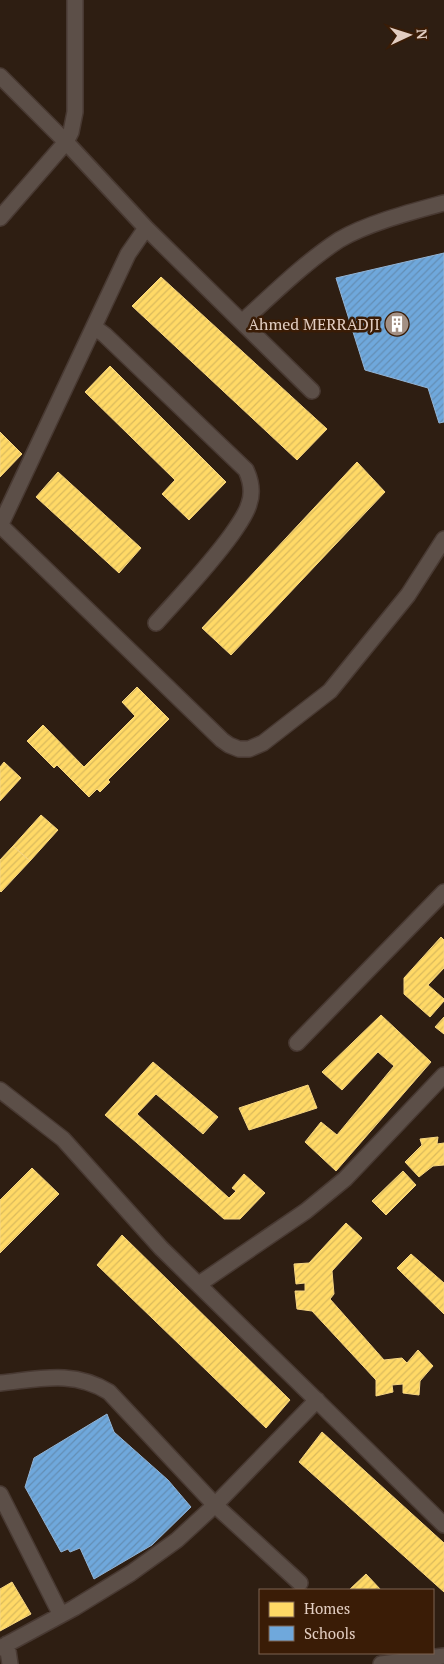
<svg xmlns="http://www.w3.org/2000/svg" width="444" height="1664" viewBox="0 0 444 1664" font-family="'PT Serif',serif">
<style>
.homes{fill:url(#homes-hatch);stroke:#f6d581}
.schools{fill:url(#schools-hatch);stroke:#92b3d4}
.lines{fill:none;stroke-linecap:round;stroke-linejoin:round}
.minor-casing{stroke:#483932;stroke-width:18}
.minor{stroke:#5c4f48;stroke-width:15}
.labels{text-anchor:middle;stroke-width:5;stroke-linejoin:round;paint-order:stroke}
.poi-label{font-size:16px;fill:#e2cdc1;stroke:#3a1c06;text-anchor:end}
</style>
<defs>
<pattern id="homes-hatch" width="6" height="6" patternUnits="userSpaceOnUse" patternTransform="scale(1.25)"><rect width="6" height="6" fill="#ffd966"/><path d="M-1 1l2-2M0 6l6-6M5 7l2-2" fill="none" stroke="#daba5d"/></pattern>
<pattern id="schools-hatch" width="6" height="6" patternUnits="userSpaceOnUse" patternTransform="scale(1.25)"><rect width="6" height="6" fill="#6fa8dc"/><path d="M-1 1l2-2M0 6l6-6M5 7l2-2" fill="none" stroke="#648eb4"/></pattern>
</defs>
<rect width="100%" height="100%" fill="#2e1e12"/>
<path class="homes" d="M161,277l166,152 -30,31 -165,-154z
M110,366l116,116 -37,38 -27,-26 13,-14 -90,-88z
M0,432l22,22 -22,23z
M357,462l28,30 -154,163 -29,-27z
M58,472l83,76 -22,25 -83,-76z
M137,687l32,32 -61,61 2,2 -10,10 -3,-3 -8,8 -32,-32 -3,3 -27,-27 16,-16 41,42 51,-51 -13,-14z
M4,762l17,16 -21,23v-34z
M41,815l17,15 -28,31 -17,-15z
M13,846l17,15 -29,31 -1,-1v-31z
M441,937l3,3v28l-16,17 16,14v2l-14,16 -26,-23v-16z
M381,1015l50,47 -95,109 -31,-29 16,-20 16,13 57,-69 -16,-14 -36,38 -20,-18z
M444,1017v17l-9,-7z
M153,1062l65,55 -15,17 -47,-40 -19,20 92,84 7,-7 -4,-3 12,-14 21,19 -25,26h-16l-119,-104z
M308,1085l9,23 -68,22 -10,-22z
M438,1137l-1,7 7,-1v22l-11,1 -14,11 -14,-15 17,-17 -2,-6z
M32,1168l27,26 -59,59v-53z
M403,1171l13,14 -30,30 -14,-14z
M346,1223l16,15 -30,33 2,23 -4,5 54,61 18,-2 5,5 11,-13 15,16 -13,15 -1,14 -16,-2v-9l-11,1 1,7 -17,4v-16l-64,-69 -15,-2 -2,-18h10v-8l-9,1 -2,-20 15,-1z
M122,1235l168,165 -24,28 -169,-163z
M411,1254l33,29v31l-47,-46z
M322,1432l122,111v49l-145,-130z
M366,1574l15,16h-32z
M12,1582l19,32 -31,17v-42z"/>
<path class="schools" d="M444,253v169l-5,1 -11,-35 -63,-18 -29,-92z
M107,1414l7,18 54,48 23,27 -39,38 -58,34 -14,-31 -10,4 -2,-3 -7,3 -36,-65 9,-29z"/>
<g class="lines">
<defs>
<path id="minor" d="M0,76l66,66 80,86 166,163
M0,218l66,-76 5,-10 4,-20v-112
M242,322c31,-28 62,-59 97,-82 29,-17 72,-28 105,-37
M94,327l11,8 141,135c5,11 7,23 3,34 -3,11 -11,21 -17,30 -23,32 -50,60 -76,89
M0,525l222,215 7,5 10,4h10l14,-6 67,-52 78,-96 36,-56
M0,526l128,-272 18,-26
M297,1043l147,-151
M0,1090l63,49 98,109 283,277
M199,1284l107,-73 39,-32 99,-104
M0,1383c40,-4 73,-13 109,9l106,113 85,78
M0,1494l61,121
M7,1644l3,20
M0,1648l74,-40 57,-35 46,-33 38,-35 102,-105
M381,1664l63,-8"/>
</defs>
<use href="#minor" class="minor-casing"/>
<use href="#minor" class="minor"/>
</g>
<defs>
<symbol id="building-disc" viewBox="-11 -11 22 22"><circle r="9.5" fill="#a39084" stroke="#3a1c06"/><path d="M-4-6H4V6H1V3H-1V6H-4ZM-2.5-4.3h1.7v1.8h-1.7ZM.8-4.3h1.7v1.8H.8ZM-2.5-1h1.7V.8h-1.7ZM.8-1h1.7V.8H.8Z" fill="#fff"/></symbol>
</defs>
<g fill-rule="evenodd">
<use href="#building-disc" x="383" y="310" width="28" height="28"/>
</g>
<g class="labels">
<g class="poi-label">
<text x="380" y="330">Ahmed MERRADJI</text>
</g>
</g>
<rect x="259" y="1589" width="175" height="65" fill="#3a1c06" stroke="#7d6351"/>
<rect x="269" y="1602" width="25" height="15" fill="#ffd966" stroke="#7d6351"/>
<text x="304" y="1614" font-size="15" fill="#e2cdc1">Homes</text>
<rect x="269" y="1626" width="25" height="15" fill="#6fa8dc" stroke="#7d6351"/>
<text x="304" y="1639" font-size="15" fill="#e2cdc1">Schools</text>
<g transform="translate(409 35) rotate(86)" stroke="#3a1c06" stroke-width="4" paint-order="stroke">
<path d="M0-4L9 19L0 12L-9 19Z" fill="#e2cdc1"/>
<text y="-8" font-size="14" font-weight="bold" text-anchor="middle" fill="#e2cdc1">N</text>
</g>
</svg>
